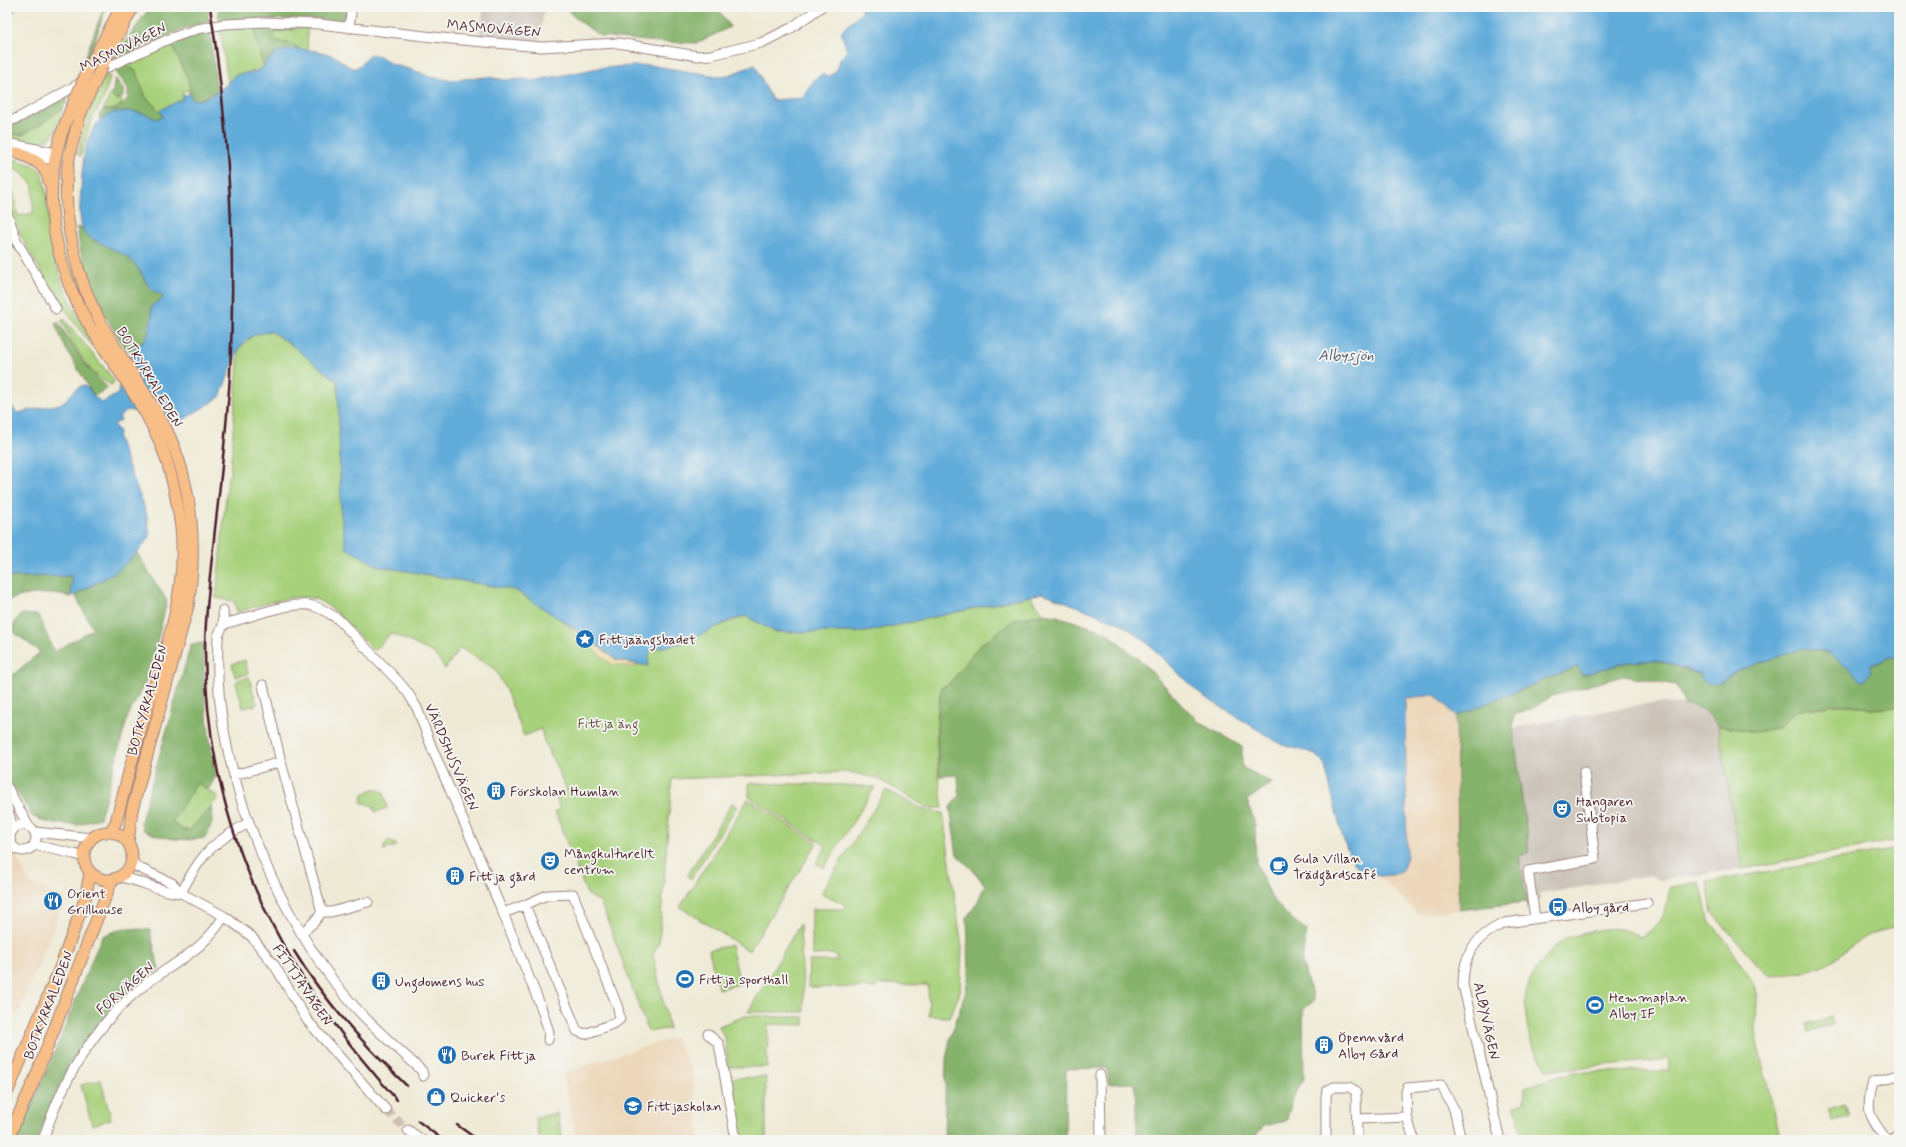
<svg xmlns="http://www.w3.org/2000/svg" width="1906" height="1147" viewBox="0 0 1906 1147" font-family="Mynerve,sans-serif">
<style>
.built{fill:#ecd7ba}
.industrial{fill:#cbc2b8}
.green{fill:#a8d17c;stroke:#797854}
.forest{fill:#86b36c;stroke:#68694c}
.sand{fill:#eeda9e;stroke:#9c7c64}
.water{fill:#62acda;stroke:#566682}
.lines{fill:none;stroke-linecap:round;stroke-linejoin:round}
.minor-tunnel{stroke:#cec1b4;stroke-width:9;stroke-dasharray:9 4.5;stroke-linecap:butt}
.minor-casing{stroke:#9c8480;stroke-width:11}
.major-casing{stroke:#9c8480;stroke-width:13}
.minor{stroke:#fff;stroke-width:9}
.major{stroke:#f7be88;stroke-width:11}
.rail{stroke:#4a1f2b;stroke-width:2.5}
.major-bridge-casing{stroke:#9c8480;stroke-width:13;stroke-linecap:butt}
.major-bridge{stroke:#f7be88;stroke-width:11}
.labels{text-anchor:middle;stroke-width:3.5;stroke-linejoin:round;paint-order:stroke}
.street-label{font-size:14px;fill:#4a1f2b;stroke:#f6f6f2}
.poi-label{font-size:14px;fill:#4a1f2b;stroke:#f6f6f2;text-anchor:start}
.park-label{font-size:14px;fill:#665443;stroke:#f6f6f2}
.water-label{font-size:15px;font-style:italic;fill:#545771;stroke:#f6f6f2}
</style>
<rect width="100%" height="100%" fill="#f6f6f2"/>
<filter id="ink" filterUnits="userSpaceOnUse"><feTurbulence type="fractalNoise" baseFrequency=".025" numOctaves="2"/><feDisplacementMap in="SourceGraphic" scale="8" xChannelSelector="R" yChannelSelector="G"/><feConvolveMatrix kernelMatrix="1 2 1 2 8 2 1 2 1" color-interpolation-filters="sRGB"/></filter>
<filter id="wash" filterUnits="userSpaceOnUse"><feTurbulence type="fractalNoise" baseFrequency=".012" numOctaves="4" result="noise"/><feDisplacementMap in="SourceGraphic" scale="16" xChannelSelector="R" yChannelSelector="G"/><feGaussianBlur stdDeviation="0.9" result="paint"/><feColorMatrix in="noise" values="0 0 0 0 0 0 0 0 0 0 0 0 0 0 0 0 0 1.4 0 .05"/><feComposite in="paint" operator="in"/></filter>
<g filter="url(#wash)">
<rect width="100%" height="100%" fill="#efead6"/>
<path class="built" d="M1435,695l21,21 3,194 -41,4 -39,-38 13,-1 15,-19 -3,-158z
M7,840l24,44 35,14 -47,114 -12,9z
M675,1037l17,34 8,69h-122l-16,-67z"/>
<path class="industrial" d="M484,7h60l-4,35 -61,-4z
M1667,703l29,3 10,4 12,16 24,143 -83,11 -9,-5 -110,19v6l-13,2 -8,-47 10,-2 -16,-125 130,-24z"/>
<path class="green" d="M254,27l5,26 5,13c-10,9 -30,5 -36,17l-8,-54z
M307,27l1,23h-8c-5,-10 -26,-3 -27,-15l6,-4 14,-1 2,-2z
M171,43c7,14 22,35 19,51l-3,-4 -4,1v8l-23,12 -14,-14 -11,-27 -7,-3 -1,-4z
M105,75h4l1,3 -7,22 -12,20 -10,36 -3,-1 6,-30z
M111,93l5,6h5l1,4 -5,6 -14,1z
M63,108c-12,41 -16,37 -56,30v-4l15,1z
M7,157l26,8 8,6 5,19 5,54 11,38 14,31 29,47c-22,-23 -39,-49 -56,-76 -18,-29 -36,-57 -42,-91l6,-2 5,25 15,-3v-27l-11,-13 -15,-7z
M64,319l46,56 4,6 -2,4c-26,-11 -37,-40 -50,-63v-2z
M271,331l18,11 49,40 3,133 37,51 137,24 57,37 45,33 51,-15 78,-29 29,16h91l164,-36 14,18 -28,5 -36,26 -31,39 -7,3c-9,40 -5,81 1,121h-15l-51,-30 -29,-6 -176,7 -13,164 -6,11 16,75 -21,2 -47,-128 -14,-9 -32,-82 5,-3 -5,-14 12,-5 -23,-49 -3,-12 -17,7 -19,-48 -10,-19 -35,-21 -15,21 -11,-16 -43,-20 -17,18c-15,-14 -42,-49 -62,-53 -24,-4 -52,8 -75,14l-3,-11 -18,-3 12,-122 2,-2 9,-126 15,-13z
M245,660l3,14 -13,3 -3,-13z
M249,677l8,28 -14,3 -7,-25 2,-3z
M1834,705h19l19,4 27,-2v133l-157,29 -24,-143 39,6 22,-5 17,-16z
M197,783l22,14 -29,33h-7l-12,-7z
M749,783l96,2 30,2 -51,81 -8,-5 10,-17 -77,-49z
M373,789h5l6,4 3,15 -12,4 -2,-6 -12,-4 2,-8z
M886,790l41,21 16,2 19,135 -2,44 -10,25 -21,-1 -1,-31 -51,-1v4l-69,-1 1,-26h29l-3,-7 -23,1v-46h33l-1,-5 -23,-11z
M748,799l69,44 -68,108 -69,-44z
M732,803l5,3 -46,73 -4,-3z
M388,840l9,5 -1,1 -12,4v-3z
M1899,849v78c-12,2 -25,5 -35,11 -14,8 -25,19 -39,26 -17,9 -38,11 -57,12l-56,-63 -5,-31z
M1700,882l9,38 16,20 30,45 2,9 -1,33 1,15 24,98h-258l-8,-34 9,-3 1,-16 48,-15 96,-1 -1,-14 -6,3 -114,10c-5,-8 -10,-15 -15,-23 -6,-12 -9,-41 -7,-54 4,-19 24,-45 41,-55 4,-2 10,-3 15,-4 19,-6 42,-10 58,4 23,-15 25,-25 30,-51z
M800,924l4,88h-56z
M731,945l9,39 -22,5 -9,-39z
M745,1016l59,1v8l-36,-1 -1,43h-39l-3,-28 -6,-13z
M1831,1017l2,7 -24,7 -2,-7z
M766,1077v63h-26l-9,-60 3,-2z
M101,1080l10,39 -19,6 -11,-40z
M1845,1104l4,12 -17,5 -4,-12z
M557,1113l6,27h-23l-5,-22z"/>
<path class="forest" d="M104,7h2l-12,37 -20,43z
M150,7h57l2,15 -26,7 -70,31z
M218,7h121l4,2 1,10 -2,2 -31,-2 -92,1z
M566,7h151l13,20 -33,16 -41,-1 -56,-6 -27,-20z
M254,27l41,1 -2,2 -14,1 -6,4v2c7,9 22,3 27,13 -16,1 -26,1 -37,15l-4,-12z
M210,30l7,61 -16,8 -7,1 -3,-3 -3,-18 -17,-36z
M127,63l1,4 7,3 11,28 14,13 3,6 -8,2c-12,-8 -29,-10 -44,-5 -4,2 -7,5 -12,4v-3l4,-5 14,-1 11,-11v-10l-12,-16 1,-4z
M115,78l8,11v8l-4,2h-5l-2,-3z
M70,94l-7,14 -24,17 -17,10 -15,-1v-7l14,-5z
M7,226l10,23 -10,-2z
M77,227l5,1c7,14 35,20 47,30 13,11 16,31 33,37l1,4c-3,3 -8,4 -10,7 -3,4 -1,8 -1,13 -1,14 -9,24 -20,32l-7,-3 -26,-42 -12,-33 -7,-24z
M58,322l27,43 23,23 -14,8 -28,-47 -11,-25z
M137,553l30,48 -18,74 -21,41 -28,102 -22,7 -29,-2 -16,-6 -26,-40v-97l33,-28 -28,-21 3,-10 7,-7 16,1 16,37 39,-23 -18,-34 41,-23z
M72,576l-1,21c-22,-5 -43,-5 -64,4v-24z
M1044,614l13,2 49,16 35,29 58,61 43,25v20l30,16 -25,17 8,24 1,39 16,35 15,17 19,15 -4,33 12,38 -11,8 1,71 -9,13 -9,28 -22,5 -13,14h-114l-2,-57 -27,1v-16l-42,1 -1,71h-121l2,-81 4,-20 16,-48 3,-19 -2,-55 10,-14 8,-18 -13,-16 -15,-14 -7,-48 9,-11 -1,-21 -18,1c-3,-33 -5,-57 2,-89l7,-3 31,-39 36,-26z
M204,643v46l5,46 7,41 -8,14 -11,-7 -25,39 11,8h7l21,-24 1,17 -7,15c-20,4 -44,1 -62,-8l-2,-9 50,-177z
M1804,648l24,4 27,22 4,6 11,-7 1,-8 20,-8 8,1v49l-27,2 -19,-4h-19l-38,6 -17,16 -22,5 -39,-6c-11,-14 -14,-20 -33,-21l-9,-20 -53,-9 -71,20 -20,13 -18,6 -1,13 16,125 -10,3 8,46 -68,8 -3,-194 122,-50 4,9 46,-13 29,-2 64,22 18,-12z
M124,928l26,2 9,39c-61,42 -99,101 -121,171h-22c32,-67 57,-136 86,-204z"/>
<path class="sand" d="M569,626l48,34 21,5 -3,2 -24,-3 -40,-33z"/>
<path class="water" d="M861,7h1038v651l-8,-1 -20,8 -1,8 -6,8 -5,-1 -4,-6 -27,-22 -24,-4 -65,22 -18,12 -13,2 -7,-5v-5l-44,-14 -29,2 -46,13 -4,-9 -122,50 -21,-21 -30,3 2,158 -5,16 -10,3 -13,1 -21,-8 -8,-11 -8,-22 -18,-72 -11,-10 -31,-8 -82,-51 -56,-54 -22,-16 -79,-31 -177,39h-91l-29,-16 -15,4 -45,22 -36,8 -2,16 -31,-6 -45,-33 -57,-37 -137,-24 -32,-18 -5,-33 -3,-133 -49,-39 -18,-12 -17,4 -8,5 -7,8 -19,49 -39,24 -53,-11 -9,7 2,3 -7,5 5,7 -1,6 29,77 3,22 -13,16 -21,19 -45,25 1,-21 -65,1v-177l10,13 43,-9c9,-5 14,-16 24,-19l4,3 8,11h2l4,4 17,-10 -1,-3 14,-39 11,-9 5,-8 4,-16 -1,-12 12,-7 -1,-4c-18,-6 -17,-23 -31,-35 -10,-9 -42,-20 -47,-28 -6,-11 -4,-30 -3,-42 2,-31 3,-80 46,-79 11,1 19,2 28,8l8,-2 -3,-6 2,-2 21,-10v-4l7,-1 2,5c10,4 28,-8 35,-15 3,-4 4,-6 9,-9 7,-3 17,0 23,-5 8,-5 9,-13 18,-17 17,-7 41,-3 57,3 7,3 14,13 21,12 7,-2 10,-11 16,-14l9,2 11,8 28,8 11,5 20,3 38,-3 17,3 20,-1 7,2 67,-13 50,-3 74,12 32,-12 17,35 31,-2 11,-18 8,-6 6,3c6,-4 12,-8 11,-17l8,-8 -6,-21 21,-19z"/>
</g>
<g filter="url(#ink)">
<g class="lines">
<path class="minor-tunnel" d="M386,1110l22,20"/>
<defs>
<path id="minor" d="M347,7l4,6 -2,15
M7,10l3,-3
M7,122l11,-4 52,-29 38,-22 61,-28 28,-10 28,-5 39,-2 55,2 132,15 90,8 77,-4 80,13 13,-1 50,-12 30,-15 30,-21
M7,143l49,10
M7,151l47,9
M7,213l10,29 39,67
M223,610c0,4 1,10 0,15 -1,4 -5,8 -5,14 -1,12 0,26 0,39 5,108 61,239 130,321 22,27 49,48 74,72l1,5
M223,626l4,-3c22,-5 65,-23 86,-17 9,2 17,8 25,13l60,62 10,12 9,15 15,40 71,165 38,94 8,25 -1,8
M263,685l18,77 41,150 -8,10 -13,12
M234,775l47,-13
M7,787l22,40
M7,807l6,23
M10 838a13 13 0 1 1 26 0a13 13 0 1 1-26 0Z
M35,832l56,6
M34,845l40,9 10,3
M132,860l5,7 35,16 9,10 43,23 27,20 24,30 32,54 79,90
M120,877c21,3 39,15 61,16
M181,893c20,-39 30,-49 67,-70
M322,912h9l37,-10
M503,913l22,-8 52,126 8,3 30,-11 5,-4 -2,-11 -45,-114 -26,1 -22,10
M1535,918l-7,-47 67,-12 -11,-87
M708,1034l11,10 17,96
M1100,1075l1,65
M1357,1119l50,-2
M408,1130l14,10
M43,1140c20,-62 52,-117 104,-157 30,-22 58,-34 77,-67
M1326,1140v-44l1,-5 7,-4h16l6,5 1,48
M1414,1140l-7,-23 -1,-25 1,-4 34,-3 13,24 7,31
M1500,1140l-37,-155c0,-31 13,-50 42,-62l142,-20
M1887,1140c-18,-23 -22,-30 -14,-58l26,-7
M1891,1140l8,-6"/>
<path id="major" d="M103,64l30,-57
M87,72l34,-65
M71,109c-7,16 -13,33 -16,50 -11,53 5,115 31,161 24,40 54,77 73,120 12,28 18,58 22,88 7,66 -17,127 -36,188 -11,35 -20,71 -29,106l-6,10
M80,115c-5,18 -11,37 -13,56 -4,51 9,107 34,152 20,37 47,70 66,108 26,54 30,117 21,175l-56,204 -4,33
M18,153c18,8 27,10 32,31
M84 856a24 24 0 1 1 48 0a24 24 0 1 1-48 0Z
M7,1093l53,-125 25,-69 5,-26
M7,1140l27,-59 78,-201"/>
</defs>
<use href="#minor" class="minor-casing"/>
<use href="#major" class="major-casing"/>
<use href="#minor" class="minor"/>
<use href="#major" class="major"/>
<path class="rail" d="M210,7c19,121 26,245 20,367 -3,52 -9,104 -15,155 -4,40 -10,81 -10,121 1,178 74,320 192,450
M294,951c31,51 70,94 113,135
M418,1121l25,19
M457,1125l21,15"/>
<defs>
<path id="major-bridge" d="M71,109l16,-37
M80,115l23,-51"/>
</defs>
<use href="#major-bridge" class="major-bridge-casing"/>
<use href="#major-bridge" class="major-bridge"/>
</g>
</g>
<defs>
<symbol id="sight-disc" viewBox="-11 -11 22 22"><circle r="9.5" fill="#1f6fb2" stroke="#f6f6f2"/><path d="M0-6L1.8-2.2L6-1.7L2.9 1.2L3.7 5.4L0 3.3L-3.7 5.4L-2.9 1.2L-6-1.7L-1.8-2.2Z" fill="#fff"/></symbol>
<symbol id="building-disc" viewBox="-11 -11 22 22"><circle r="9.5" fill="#1f6fb2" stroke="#f6f6f2"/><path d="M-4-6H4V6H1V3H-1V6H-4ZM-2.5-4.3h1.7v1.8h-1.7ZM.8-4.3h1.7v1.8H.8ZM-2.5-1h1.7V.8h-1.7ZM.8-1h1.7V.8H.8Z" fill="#fff"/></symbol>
<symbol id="theatre-disc" viewBox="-11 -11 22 22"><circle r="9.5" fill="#1f6fb2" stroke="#f6f6f2"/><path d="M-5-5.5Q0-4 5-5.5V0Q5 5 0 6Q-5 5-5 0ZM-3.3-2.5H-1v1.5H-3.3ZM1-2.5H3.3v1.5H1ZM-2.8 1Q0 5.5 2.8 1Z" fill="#fff"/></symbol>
<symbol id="cafe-disc" viewBox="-11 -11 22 22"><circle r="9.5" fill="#1f6fb2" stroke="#f6f6f2"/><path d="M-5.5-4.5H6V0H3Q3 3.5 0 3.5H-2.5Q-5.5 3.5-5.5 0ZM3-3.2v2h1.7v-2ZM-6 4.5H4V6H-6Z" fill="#fff"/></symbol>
<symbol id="restaurant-disc" viewBox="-11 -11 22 22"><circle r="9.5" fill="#1f6fb2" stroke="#f6f6f2"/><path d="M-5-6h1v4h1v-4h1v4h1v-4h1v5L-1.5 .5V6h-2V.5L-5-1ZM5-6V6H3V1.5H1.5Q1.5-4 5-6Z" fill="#fff"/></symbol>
<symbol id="bus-disc" viewBox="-11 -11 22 22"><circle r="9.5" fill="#1f6fb2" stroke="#f6f6f2"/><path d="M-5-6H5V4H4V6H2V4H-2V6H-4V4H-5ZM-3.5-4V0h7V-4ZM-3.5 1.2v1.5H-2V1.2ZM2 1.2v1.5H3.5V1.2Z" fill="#fff"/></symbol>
<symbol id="stadium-disc" viewBox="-11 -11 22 22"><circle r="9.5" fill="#1f6fb2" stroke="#f6f6f2"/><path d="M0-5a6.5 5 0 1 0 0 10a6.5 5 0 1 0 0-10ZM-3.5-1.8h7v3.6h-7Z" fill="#fff"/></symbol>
<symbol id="shop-disc" viewBox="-11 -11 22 22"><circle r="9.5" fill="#1f6fb2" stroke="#f6f6f2"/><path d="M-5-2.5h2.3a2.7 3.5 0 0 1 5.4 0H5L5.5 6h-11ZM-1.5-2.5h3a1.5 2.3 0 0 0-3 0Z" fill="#fff"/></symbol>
<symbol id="school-disc" viewBox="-11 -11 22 22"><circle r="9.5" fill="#1f6fb2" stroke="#f6f6f2"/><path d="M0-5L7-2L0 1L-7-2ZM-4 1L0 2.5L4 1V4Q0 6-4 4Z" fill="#fff"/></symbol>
</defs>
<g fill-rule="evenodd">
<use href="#sight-disc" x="574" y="628" width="22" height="22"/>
<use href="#building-disc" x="485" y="780" width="22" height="22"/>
<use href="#theatre-disc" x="1551" y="798" width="22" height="22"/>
<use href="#theatre-disc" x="539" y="850" width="22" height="22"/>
<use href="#cafe-disc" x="1268" y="855" width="22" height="22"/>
<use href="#building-disc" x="444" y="865" width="22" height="22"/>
<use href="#restaurant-disc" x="42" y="890" width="22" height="22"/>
<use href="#bus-disc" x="1547" y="896" width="22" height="22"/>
<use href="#stadium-disc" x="674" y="968" width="22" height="22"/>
<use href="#building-disc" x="370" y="970" width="22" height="22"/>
<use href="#stadium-disc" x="1584" y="994" width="22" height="22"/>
<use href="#building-disc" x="1313" y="1034" width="22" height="22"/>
<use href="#restaurant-disc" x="436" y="1044" width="22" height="22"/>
<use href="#shop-disc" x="425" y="1086" width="22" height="22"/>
<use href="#school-disc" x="622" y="1095" width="22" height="22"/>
</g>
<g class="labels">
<g class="street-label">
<text transform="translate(494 28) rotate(5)" y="5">MASMOVÄGEN</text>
<text transform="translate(123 47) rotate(-26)" y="5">MASMOVÄGEN</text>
<text transform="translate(150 377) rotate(59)" y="5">BOTKYRKALEDEN</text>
<text transform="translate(147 700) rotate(-74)" y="5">BOTKYRKALEDEN</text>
<text transform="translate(452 757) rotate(67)" y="5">VÄRDSHUSVÄGEN</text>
<text transform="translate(303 985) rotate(56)" y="5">FITTJAVÄGEN</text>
<text transform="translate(125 988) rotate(-41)" y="5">FORVÄGEN</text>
<text transform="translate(48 1005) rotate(-69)" y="5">BOTKYRKALEDEN</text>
<text transform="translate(1487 1021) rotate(78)" y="5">ALBYVÄGEN</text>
</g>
<g class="poi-label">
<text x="599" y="644">Fittjaängsbadet</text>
<text x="510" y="796">Förskolan Humlan</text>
<text x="1576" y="806">Hangaren<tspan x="1576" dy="16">Subtopia</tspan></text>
<text x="564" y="858">Mångkulturellt<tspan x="564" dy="16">centrum</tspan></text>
<text x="1293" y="863">Gula Villan<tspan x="1293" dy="16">Trädgårdscafé</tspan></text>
<text x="469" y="881">Fittja gård</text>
<text x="67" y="898">Orient<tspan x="67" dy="16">Grillhouse</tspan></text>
<text x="1572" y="912">Alby gård</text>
<text x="699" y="984">Fittja sporthall</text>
<text x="395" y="986">Ungdomens hus</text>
<text x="1609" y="1002">Hemmaplan<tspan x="1609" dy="16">Alby IF</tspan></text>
<text x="1338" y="1042">Öpennvård<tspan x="1338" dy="16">Alby Gård</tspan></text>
<text x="461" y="1060">Burek Fittja</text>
<text x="450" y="1102">Quicker's</text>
<text x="647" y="1111">Fittjaskolan</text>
</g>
<g class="park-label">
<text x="608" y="728">Fittja äng</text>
</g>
<g class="water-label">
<text x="1346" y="360">Albysjön</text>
</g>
</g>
<rect width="1906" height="1147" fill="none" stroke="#f6f6f2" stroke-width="24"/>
</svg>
